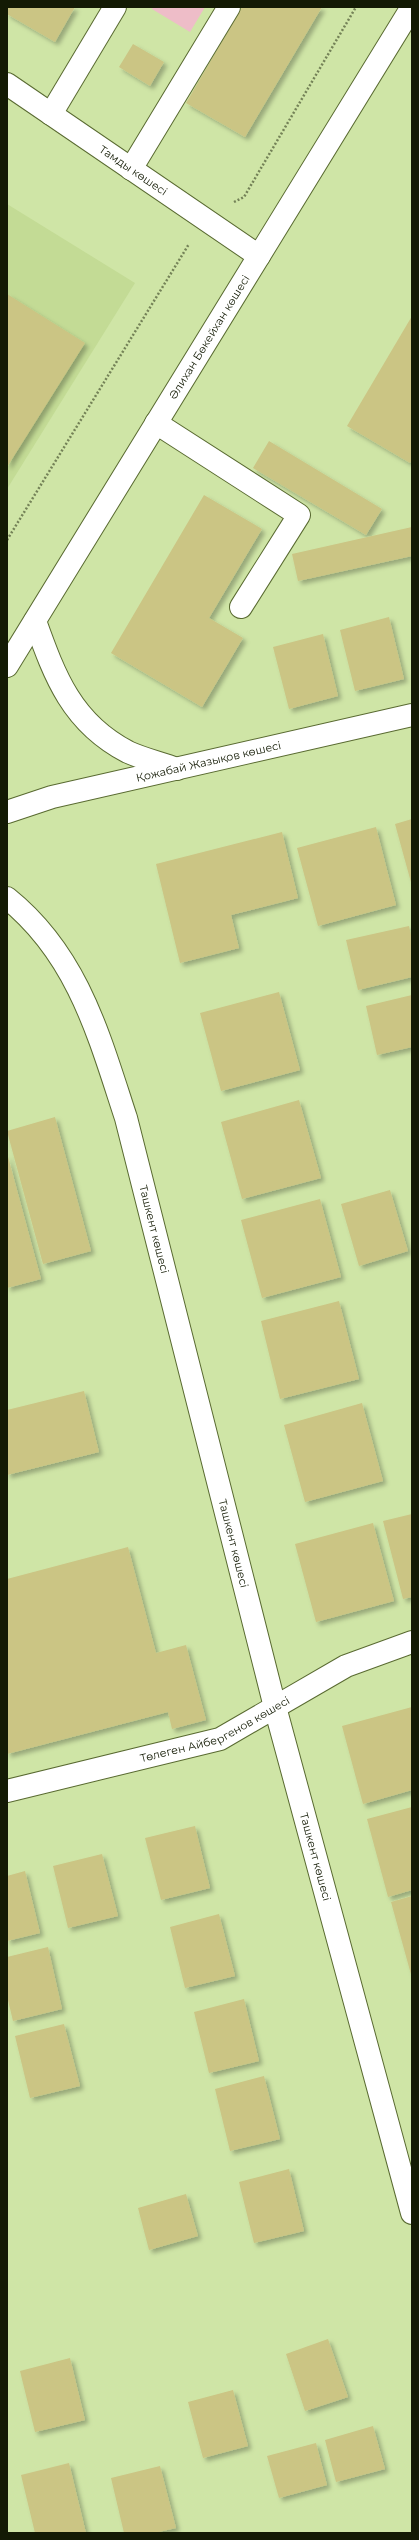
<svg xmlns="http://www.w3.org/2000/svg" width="419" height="2540" viewBox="0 0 419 2540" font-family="Montserrat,sans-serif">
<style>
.built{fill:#c3db95}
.green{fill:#eebdc8}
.building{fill:#cbc584;filter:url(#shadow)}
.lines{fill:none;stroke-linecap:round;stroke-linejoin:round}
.minor-casing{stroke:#596a31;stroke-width:24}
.major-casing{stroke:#596a31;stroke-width:24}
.path{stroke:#748257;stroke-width:2.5;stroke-dasharray:2 2;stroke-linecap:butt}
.minor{stroke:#fff;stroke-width:22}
.major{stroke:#fff;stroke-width:22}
.labels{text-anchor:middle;stroke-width:4;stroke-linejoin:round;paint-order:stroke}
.street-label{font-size:11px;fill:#131a04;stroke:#cfe5a6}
</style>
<defs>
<filter id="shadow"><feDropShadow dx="3.5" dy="3.5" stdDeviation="2" flood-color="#0004"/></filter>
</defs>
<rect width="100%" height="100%" fill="#cfe5a6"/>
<path class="built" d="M7,204l128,79 -128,206z"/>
<path class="green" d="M153,7h52l-15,25 -38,-23z"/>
<path class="building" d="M7,7h68l-20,35 -48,-28z
M242,7h80l-77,130 -59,-34z
M133,44l31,18 -14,24 -31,-19z
M7,294l78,49 -78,124z
M412,316v143l-2,4 -63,-37z
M269,441l113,68 -16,26 -113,-67z
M204,495l58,34 -53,89 34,20 -41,69 -91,-54z
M412,527v29l-114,25 -6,-27z
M389,617l15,62 -49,12 -15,-61z
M323,634l15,62 -49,13 -16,-62z
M412,819v67l-17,-62z
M376,827l20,78 -78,21 -21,-78z
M282,832l16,66 -67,17 8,33 -59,15 -24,-99z
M409,926l3,14v37l-54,13 -12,-50z
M279,992l21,78 -79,21 -21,-78z
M412,995v52l-35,8 -11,-49z
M299,1100l22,78 -79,21 -21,-77z
M55,1117l36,134 -48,13 -36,-133z
M7,1153l34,126 -34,9z
M390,1190l18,61 -49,15 -18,-62z
M320,1199l21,78 -79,21 -21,-78z
M339,1301l20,78 -79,20 -19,-78z
M84,1391l15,61 -92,23v-65z
M362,1403l21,78 -78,21 -21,-77z
M412,1514v83l-9,2 -20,-78z
M373,1523l21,78 -78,21 -21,-78z
M128,1547l28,106 30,-8 20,75 -34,9 -4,-17 -161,42v-175z
M412,1707v83l-49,14 -21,-78z
M412,1807v83l-24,7 -21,-78z
M195,1826l15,62 -49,12 -16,-62z
M102,1854l16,62 -50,12 -15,-62z
M25,1871l15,62 -33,8v-65z
M412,1896v82l-21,-76z
M219,1914l16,62 -50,12 -15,-61z
M48,1947l14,62 -49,12 -6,-25v-39z
M244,1999l15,62 -50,12 -15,-61z
M64,2024l16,62 -50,12 -15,-62z
M264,2076l16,63 -50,12 -15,-62z
M289,2169l15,62 -50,12 -15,-61z
M186,2194l12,42 -49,14 -11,-42z
M328,2339l20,58 -43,14 -19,-57z
M70,2358l15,62 -50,12 -15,-61z
M233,2390l15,56 -45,12 -15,-56z
M373,2426l12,43 -49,13 -11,-42z
M316,2443l11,42 -48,13 -12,-42z
M69,2463l17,70h-51l-14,-58z
M160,2466l16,62 -22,5h-30l-13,-55z"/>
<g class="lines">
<defs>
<g id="minor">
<path id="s1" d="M7,84l252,172"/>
<path d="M51,114l64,-107"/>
<path d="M131,169l98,-162"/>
<path d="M156,423l143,92 -58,92"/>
<path d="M35,621c20,56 37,102 93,131 15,7 33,11 49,17"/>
<path id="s2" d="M7,666l405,-659"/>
<path id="s3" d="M7,812l45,-15 360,-82"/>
<path id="s4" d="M7,1791l213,-52 126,-73 66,-24"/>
</g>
<g id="major">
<path id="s5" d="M7,898c71,57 92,138 119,220l149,589 137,506"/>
</g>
</defs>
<use href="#minor" class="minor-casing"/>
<use href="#major" class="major-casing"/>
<path class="path" d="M234,202l10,-5 112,-190
M7,540l182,-296"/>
<use href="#minor" class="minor"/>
<use href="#major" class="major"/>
</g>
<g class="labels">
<g class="street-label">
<text dy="4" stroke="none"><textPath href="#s1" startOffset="153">Тамды көшесі</textPath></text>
<text dy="4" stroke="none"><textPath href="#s2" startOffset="386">Әлихан Бөкейхан көшесі</textPath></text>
<text dy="4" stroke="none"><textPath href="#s3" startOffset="208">Қожабай Жазықов көшесі</textPath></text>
<text dy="4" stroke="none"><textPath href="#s5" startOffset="369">Ташкент көшесі</textPath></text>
<text dy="4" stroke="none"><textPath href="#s5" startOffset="693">Ташкент көшесі</textPath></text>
<text dy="4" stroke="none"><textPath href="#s4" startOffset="218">Төлеген Айбергенов көшесі</textPath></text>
<text dy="4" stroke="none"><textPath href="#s5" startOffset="1017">Ташкент көшесі</textPath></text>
</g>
</g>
<rect width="419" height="2540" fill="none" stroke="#131a04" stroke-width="16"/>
</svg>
